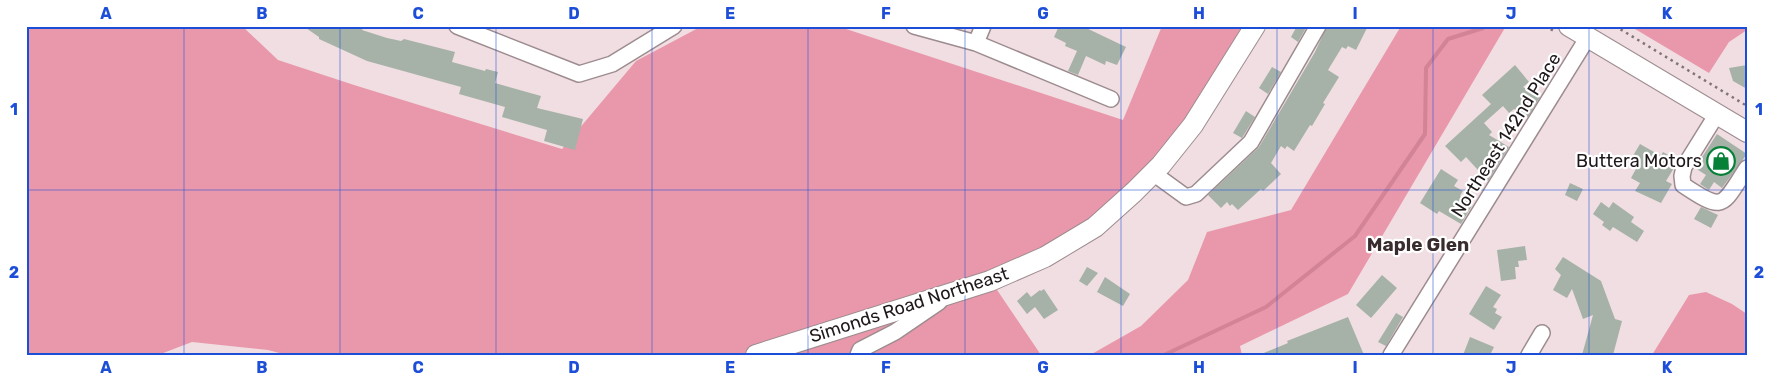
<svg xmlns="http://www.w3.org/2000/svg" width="1773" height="381" viewBox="0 0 1773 381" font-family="Rubik,sans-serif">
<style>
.forest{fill:#e998ab}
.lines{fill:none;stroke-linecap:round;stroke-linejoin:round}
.stream{stroke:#d28395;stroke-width:4}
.building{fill:#a6b2a8}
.minor-casing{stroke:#9d8c8f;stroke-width:18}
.major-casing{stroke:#9d8c8f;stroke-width:22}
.path{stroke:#807477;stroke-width:2.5;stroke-dasharray:2.5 4;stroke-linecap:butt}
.minor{stroke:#fff;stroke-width:15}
.major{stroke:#fff;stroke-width:20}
.grid{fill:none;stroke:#1d4ed8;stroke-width:1;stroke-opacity:0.55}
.labels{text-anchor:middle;stroke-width:4.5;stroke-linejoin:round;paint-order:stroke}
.street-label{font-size:18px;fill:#1f181a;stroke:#fff}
.poi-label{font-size:18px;fill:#1f181a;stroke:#fff;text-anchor:end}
.neighbourhood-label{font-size:19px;font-weight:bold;fill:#392c2e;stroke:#fff}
.neatline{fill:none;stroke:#1d4ed8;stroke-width:2}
.grid-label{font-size:16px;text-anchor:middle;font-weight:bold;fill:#1d4ed8}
</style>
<rect width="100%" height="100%" fill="#f0dee2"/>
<path class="forest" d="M26,26h216l36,34 76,25 208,64 74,-88 66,-35h135l286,94 39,-94h86l-55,99 -59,67 -143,89 50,74h-754l-19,-5 -76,-8 -34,13h-132z
M1401,26h105l-158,268 -108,52 2,9h-152l51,-29 47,-46 19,-48 84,-22z
M1630,26h117v4l-18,12 -20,31z
M1706,292l26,12 15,10v41h-95l37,-60z"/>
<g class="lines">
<path class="stream" d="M1164,355l102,-48 89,-71 70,-102 1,-66 22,-29 35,-11"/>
</g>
<path class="building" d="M303,26h61l-2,4 25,8 14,3 3,-2 51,13 -3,10 33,9 1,-2 12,3 -3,11 46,13 -4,12 46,11 -8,31 -31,-9 3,-11 -45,-13 3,-10 -46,-13 2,-7 -94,-26 -48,-22v-2z
M1059,26h23l44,21 -9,18 -11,-4 -1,4 -19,-9 -8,19 -10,-4 9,-20 -12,-5 1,-3 -12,-6z
M1297,26h10l-9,16 -7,-5z
M1327,26h41l-12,24 -8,-4 -2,3 -4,-2 -14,23 11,7 -16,26 2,1 -13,22 -2,-1 -16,26 -7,-5 -2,3 -4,-3 -10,17 10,11 -18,17 -2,-2 -23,21 -6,-6 -2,2 -3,-4 -6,6 -13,-13 51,-48 56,-95z
M1515,65l14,17 -6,5 17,10 -12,20 -14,-8 -5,4 -6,-7 -19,17 8,9 -3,3 20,12 -21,34 -22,-24 -5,5 -16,-16 46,-42 -9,-9z
M1747,65v24l-14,-8 -4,-13z
M1272,67l9,5 -13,22 -9,-6z
M1246,111l9,6 -13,21 -9,-5z
M1717,134l30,20 -25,34 -8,-6 -5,8 -9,-6 6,-9 -11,-7z
M1640,144l21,12 2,-4 12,7 -3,5 3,2 -1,2 -8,13 6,3 -11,19 -26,-12 5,-8 -9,-5 6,-11 -2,-1 2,-4 -6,-3z
M1441,169l17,11 -4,6 9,5 -3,5 13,8 -12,20 -22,-13 -2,3 -17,-11z
M1570,183l13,6 -6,12 -12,-6z
M1601,202l8,6 4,-6 21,15 -3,5 13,9 -7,11 -24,-15 -3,4 -8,-6 2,-3 -11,-8z
M1701,207l17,8 -7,13 -17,-9z
M1525,246l2,14 -9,1 1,6h-4l1,12 -15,2 -4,-31z
M1563,257l38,24 14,38 7,2 -9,34h-31l11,-40 -10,4 -11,-30 -5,9 -14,-8 8,-15 -6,-6z
M1087,267l11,6 -11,13 -8,-5z
M1382,275l15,13 -26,30 -15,-13z
M1105,277l25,17 -7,12 -26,-14z
M1486,286l15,9 -8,12 4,2 -2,4 7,4 -8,13 -25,-16z
M1044,289l14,21 -14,9 -9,-12 -8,7 -10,-13 10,-9 4,5 9,-7 1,1z
M1396,313l7,4 -17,29 -8,-4z
M1348,317l16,38h-105l29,-12 -1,-2z
M1470,337l24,10 -4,8h-27z"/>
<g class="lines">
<defs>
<path id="minor" d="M457,26l122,48 33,-10 62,-38
M914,26l62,17 135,56
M976,43l7,-17
M1717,114l-33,53 -2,9 1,9c42,28 38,22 64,-17
M1153,173l33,24 10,-3 55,-52 67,-116
M858,355l2,-5 35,-18 44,-30
M1391,355l197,-318
M1529,355l13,-22"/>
<path id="major" d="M1569,26l178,106
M756,355l234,-74 55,-24 50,-30 39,-35 27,-27 32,-40 62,-99"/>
</defs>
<use href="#minor" class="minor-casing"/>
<use href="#major" class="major-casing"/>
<path class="path" d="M1545,26l9,5
M1615,26l132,80"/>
<use href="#minor" class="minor"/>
<use href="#major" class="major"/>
</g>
<path class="grid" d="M184,26v329M340,26v329M496,26v329M652,26v329M808,26v329M965,26v329M1121,26v329M1277,26v329M1433,26v329M1589,26v329M26,190h1721"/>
<defs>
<symbol id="shop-ring" viewBox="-11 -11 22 22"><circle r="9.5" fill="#fff" stroke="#078038" stroke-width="1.5"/><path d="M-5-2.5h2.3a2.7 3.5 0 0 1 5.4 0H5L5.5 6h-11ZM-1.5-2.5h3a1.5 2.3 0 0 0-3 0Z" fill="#078038"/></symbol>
</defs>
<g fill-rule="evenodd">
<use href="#shop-ring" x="1705" y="145" width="32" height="32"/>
</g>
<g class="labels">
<g class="street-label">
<text transform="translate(1506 135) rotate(-58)" y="6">Northeast 142nd Place</text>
<text transform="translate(909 305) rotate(-18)" y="6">Simonds Road Northeast</text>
</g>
<g class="poi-label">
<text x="1702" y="167">Buttera Motors</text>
</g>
<g class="neighbourhood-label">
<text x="1418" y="251">Maple Glen</text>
</g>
</g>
<rect width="1773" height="381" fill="none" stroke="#ffffff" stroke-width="55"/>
<rect x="28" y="28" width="1718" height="326" class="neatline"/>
<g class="grid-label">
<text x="106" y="19">A</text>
<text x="262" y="19">B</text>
<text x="418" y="19">C</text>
<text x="574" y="19">D</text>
<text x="730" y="19">E</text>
<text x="886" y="19">F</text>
<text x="1043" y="19">G</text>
<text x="1199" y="19">H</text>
<text x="1355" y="19">I</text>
<text x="1511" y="19">J</text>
<text x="1667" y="19">K</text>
<text x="14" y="115">1</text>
<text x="1759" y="115">1</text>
<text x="14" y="278">2</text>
<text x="1759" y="278">2</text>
<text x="106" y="373">A</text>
<text x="262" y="373">B</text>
<text x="418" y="373">C</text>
<text x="574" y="373">D</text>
<text x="730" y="373">E</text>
<text x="886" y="373">F</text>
<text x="1043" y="373">G</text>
<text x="1199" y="373">H</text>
<text x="1355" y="373">I</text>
<text x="1511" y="373">J</text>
<text x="1667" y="373">K</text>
</g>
</svg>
